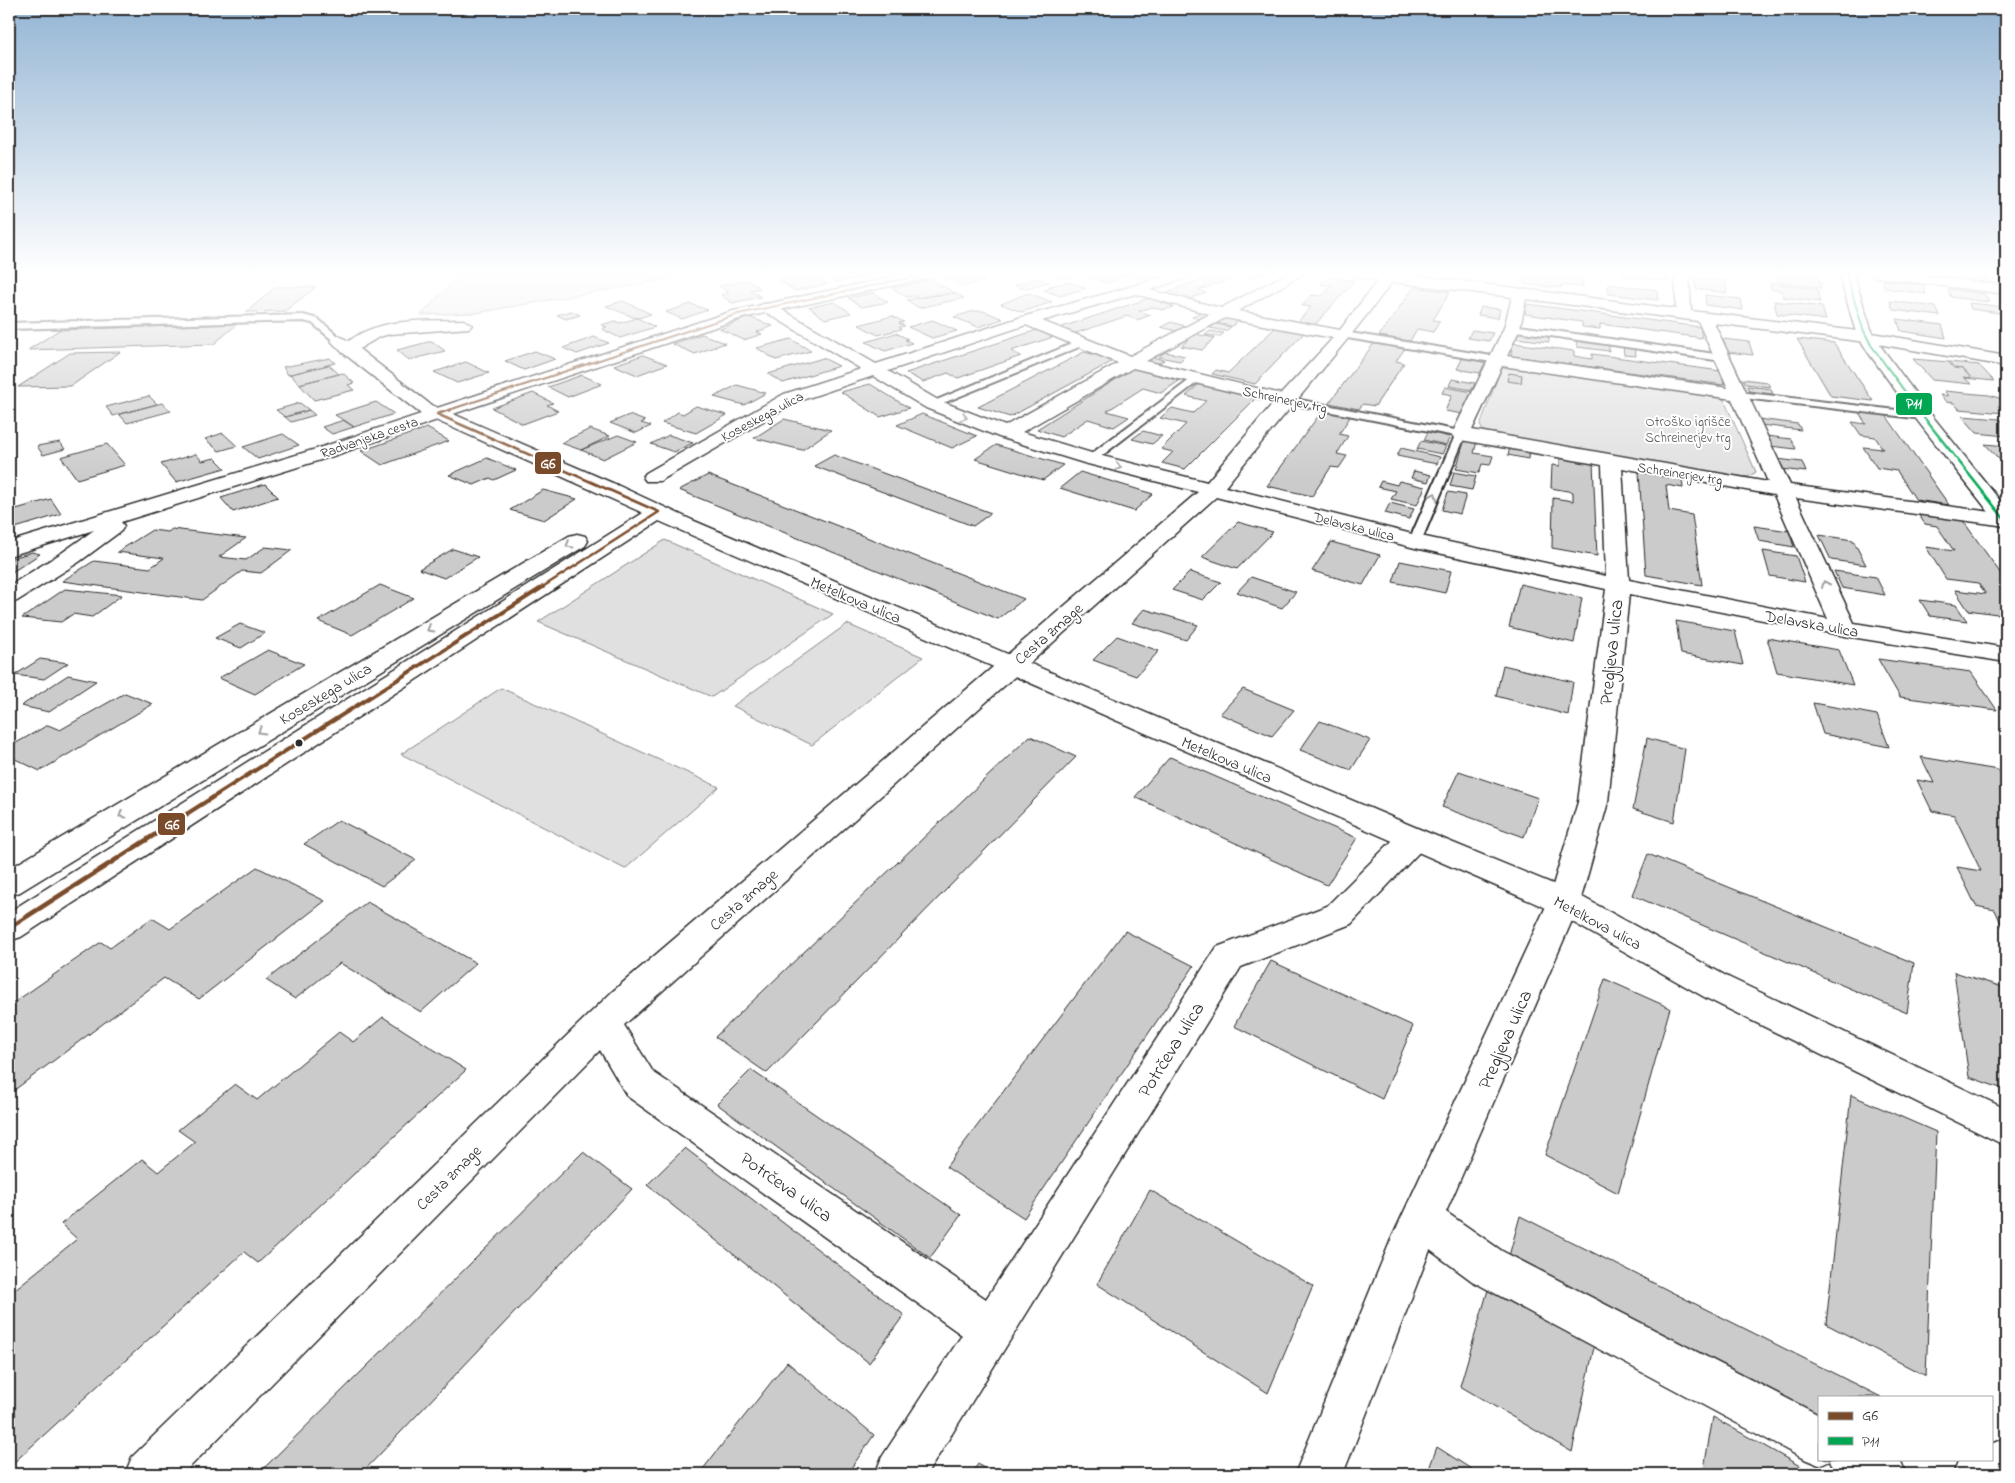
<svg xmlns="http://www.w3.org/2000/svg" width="2015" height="1483" viewBox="0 0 2015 1483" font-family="'Indie Flower',sans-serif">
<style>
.green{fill:#e0e0e0;stroke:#868686}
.building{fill:#cbcbcb;stroke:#2b2b2b}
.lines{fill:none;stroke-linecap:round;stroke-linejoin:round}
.lane-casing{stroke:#2b2b2b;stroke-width:4}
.street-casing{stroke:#2b2b2b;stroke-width:3}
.secondary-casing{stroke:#2b2b2b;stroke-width:3}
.lane{fill:#fff;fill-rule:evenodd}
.street{fill:#fff;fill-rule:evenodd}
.secondary{fill:#fff;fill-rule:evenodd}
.bus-1-far3-casing{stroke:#fff;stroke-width:4}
.bus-1-far2-casing{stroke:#fff;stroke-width:5}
.bus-1-far1-casing{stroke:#fff;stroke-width:8}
.bus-1-casing{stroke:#fff;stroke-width:8}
.bus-2-far1-casing{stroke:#fff;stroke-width:4}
.bus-2-casing{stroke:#fff;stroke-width:5}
.bus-1-far3{stroke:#7a4b2a;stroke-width:2}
.bus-1-far2{stroke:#7a4b2a;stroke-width:2.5}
.bus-1-far1{stroke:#7a4b2a;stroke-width:4}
.bus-1{stroke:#7a4b2a;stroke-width:4.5}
.bus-2-far1{stroke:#00a651;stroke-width:2}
.bus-2{stroke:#00a651;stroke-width:2.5}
.oneway{stroke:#a0a0a0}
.bus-dot{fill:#2b2b2b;stroke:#fff;stroke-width:2}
.labels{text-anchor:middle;stroke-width:4;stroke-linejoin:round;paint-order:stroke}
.far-street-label{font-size:14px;fill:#2b2b2b;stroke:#fff}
.far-park-label{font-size:14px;fill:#585858;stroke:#fff}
.street-label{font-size:16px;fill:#2b2b2b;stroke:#fff}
.near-street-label{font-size:19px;fill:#2b2b2b;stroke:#fff}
.line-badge{stroke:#fff;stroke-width:2}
.badge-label{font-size:14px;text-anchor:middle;font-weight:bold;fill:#fff}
</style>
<rect width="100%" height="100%" fill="#fff"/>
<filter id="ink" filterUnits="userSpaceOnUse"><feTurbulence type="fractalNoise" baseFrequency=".02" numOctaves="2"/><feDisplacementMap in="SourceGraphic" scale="10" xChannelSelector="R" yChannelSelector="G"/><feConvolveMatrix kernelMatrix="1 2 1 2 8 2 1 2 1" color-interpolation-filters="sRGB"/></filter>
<g filter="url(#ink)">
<path class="green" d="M461,273h243l-228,40 -55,2z
M1507,367l210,29 7,4 32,72 -8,5 -21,-2 -237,-40 -7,-4 -3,-6 21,-56z
M665,540l168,74 -121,83 -174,-75z
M847,624l76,33 -111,88 -79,-39z
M501,688l218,99 -94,82 -224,-115z"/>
<path class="building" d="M829,273h30l6,4 -29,5 -13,-8z
M970,273l15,8 -23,5 -17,-9z
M1050,273h25l3,1 -14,4z
M1097,273h20l9,3 -20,7 -19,-7z
M1146,273l6,2 -13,4 -15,-5z
M1221,273h45l-15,5 -9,-3 -43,15 7,3 -24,8 -21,-7z
M1525,273h32l26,4v10l-22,-2v3l-38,-4z
M1623,273h45l1,8 -46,-5z
M1776,273h41l4,15 -43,-6z
M1938,273h47l4,10 -50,-7z
M794,276h20l13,8 -32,7 -17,-12z
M1328,277l26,4 -40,45 -17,-3 14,-16 -9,-1 10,-11 10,1 10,-10 -11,-2z
M1039,278l10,4 -25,7 -10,-4z
M1694,278l31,3 2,12 -31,-4z
M748,280l12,8 -10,2 11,7 -29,6 -11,-8 8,-2 -10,-7z
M932,280l23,13 -38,5 -3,-2 -7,1 -15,-9z
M1883,280l40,5 3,9 -42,-6z
M1069,282l17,6 -26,8 -16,-6 8,-3 -3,-1z
M1770,283l47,6 3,13 -37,-5 -1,-6 -11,-2z
M1608,284l49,6 1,10 -49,-6z
M276,287h40l-31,24 -39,1z
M1414,287l36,5 -17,28 7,1 -7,11 -16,-3 -7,12 -31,-5z
M1948,289l37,5 4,8 -38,-5z
M873,293l15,9 -26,5 -14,-9z
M955,293l9,5 -45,10 -12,-8 32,-6 3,1z
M1028,293l24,9 -30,10 -21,-8z
M1705,295l36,4 2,11 -37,-5z
M1150,298l24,9 -12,3 -10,-3 -13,4 12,4 -14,5 -10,-4 -54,18 -14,-6z
M623,301l28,13 -12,4 -6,-1 -27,-11z
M1774,301l48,6 4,13 -49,-6z
M1890,301l46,6 4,9 -47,-6z
M835,302l16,11 -26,6 -16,-12z
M1969,303l37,4v7l-35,-5z
M691,304l17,6 -26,9 -16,-7z
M1527,304l173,23 2,11 -102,-14v5l-18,-2v-5l-57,-8z
M1481,307l19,2 -2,9 -20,-3z
M571,311l9,4 -14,4 -9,-4z
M974,311h10l19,8 -25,8 -24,-10z
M1200,312l14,3 -9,6 -13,-4z
M892,316l12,6 -5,1 6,3 -6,1 2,2 -23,6 -19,-10z
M749,317l24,9 -16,6 5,2 -18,6 -24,-11z
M1223,317l16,3 -7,6 -16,-3z
M637,318l18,9 -35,11 -18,-9 5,-2 -6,-2 14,-4 5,2z
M1897,319l45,6 4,13 -45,-7z
M933,320l24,11 -25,7 -24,-11z
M1171,322l14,4 -9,5 -15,-4z
M237,324l-23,20 -186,6 31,-20z
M1216,324l15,3 -5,4 -16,-3z
M1276,327l29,5 -50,52 -43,-10 4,-4 12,3z
M1040,329l16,7 -45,15 10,5 -63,22 -10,-5 -25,9 -17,-9z
M1472,330l21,3 -4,8 -21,-3z
M1210,331l14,2 -5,4 -14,-2z
M1517,331l32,4v7l-33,-4z
M896,333l12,6 -3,1 7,3 -27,8 -19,-9z
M702,334l23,9 -30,11 -23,-10z
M1195,334l20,4 -13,12 -21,-4z
M594,337l15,6 -32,11 -14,-6z
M791,339l20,12 -35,9 -19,-12z
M1576,339l33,4v8l-32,-4z
M1723,339l26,3 4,13 -26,-3z
M1797,339l37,4 39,58 -42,-5z
M432,341l13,10 -36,9 -12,-10z
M1375,342l31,5 -10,14 8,2 -29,43 -12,-2 -4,5 -30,-6z
M1513,343l61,8v5l18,3v-5l129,17 3,14 -213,-29z
M1623,346l12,1 1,9 -12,-1z
M535,351l20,8 -31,11 -19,-9z
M120,352l-49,34 -53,1 52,-34z
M1084,352l31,8 -105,57 -32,-10z
M1165,352l20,4 -5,5 -21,-4z
M643,355l24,9 -30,11 -23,-10z
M1151,357l13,3 -8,5 -14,-4z
M1463,357l23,4 -6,12 -23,-4z
M330,358l5,5 -47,12 -5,-8z
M823,358l16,8 -56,17 -15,-9z
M1913,359l36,3 5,6 9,1 8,9 -8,-1 9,7 -40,-4z
M466,362l23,11 -32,10 -23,-11z
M1949,362l30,3 15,16 -30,-3h7l-8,-9 -9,-1z
M329,365l10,9 -40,10 -9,-10z
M1134,368l45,13 -18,12 -18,-5 -36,23 22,6 -15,10 -26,-8 -27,18 -24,-8z
M343,373l11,10 -6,2 6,5 -40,10 -15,-16z
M1509,373l13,2 -1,8 -14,-2z
M582,375l20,9 -34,13 -20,-10z
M1452,379l23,4 -3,7 -23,-4z
M1743,379l24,3 3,5 -24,-3z
M870,384l39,24 -29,9 -39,-25z
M1199,384l58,13 -72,72 -23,-6 11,-11 -12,-3 25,-25 -26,-6 12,-10 21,5 13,-12 -20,-5z
M737,385l29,8 -22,12 -30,-8z
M1747,386l24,3 2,5 -24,-3z
M1445,387l28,5 -10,22 -18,-3 7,-16 -10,-2z
M1944,391l45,4 10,3 7,8h-8l7,7 -46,-4 -5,-6 -8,-1 -6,-7 8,1z
M533,393l20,10 -6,2 11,6 -35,13 -31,-16z
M149,396l8,8 -44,12 -7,-9z
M376,402l18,12 -40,13 -19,-12z
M162,403l9,8 -44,12 -8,-9z
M300,403l9,7 -24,7 -9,-7z
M696,406l31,9 -31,18 -34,-10 16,-11 5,2z
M309,410l6,5 -24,7 -6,-5z
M1322,411l28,6 -11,17 9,2 -11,18 10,2 -8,12 -8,-1 -19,29 -45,-10z
M1858,411l27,3 64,91 -33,-5 -19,-29 -20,-3 -14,-21 20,2 -8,-12 -14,-2 -9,-13 14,2z
M922,414l55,22 -25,12 -55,-23z
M629,415l16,6 -4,2 10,3 -15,7 -26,-10z
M1962,416l38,3 6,6v11l-29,-3z
M784,419l47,11 -29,20 -48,-12z
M1758,419l40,5 3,6 -40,-5z
M344,420l10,7 -22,7 -10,-7z
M427,428l22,13 -67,24 -21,-14z
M590,429l20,7 -29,14 -20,-7z
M1143,431l19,5 -10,8 -20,-5z
M1428,432l22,5 -4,8 -22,-5z
M223,433l14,13 -18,5 -14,-12z
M283,434l16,11 -41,14 -15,-12z
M618,435l19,7 -34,17 -22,-9z
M669,435l24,8 -19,9 -23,-8z
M1767,436l24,3 5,10 -26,-3z
M1465,439l12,2 -3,12 19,3 -3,9 -8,-1 -3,9 -23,-4z
M1421,441l25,5 -4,8 -25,-5z
M60,442l5,7 -22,6 -6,-9z
M107,444l18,21 -48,14 -16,-22z
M1985,444l21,2v15l-6,-1z
M996,445l67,20 -20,15 -68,-21z
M1510,447l19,3 -1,9 -20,-4z
M1401,448l39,9 -3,7 -40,-8z
M196,454l6,7 13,-3 10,10 -49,14 -15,-18z
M834,455l157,58 -18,13 -159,-60z
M1560,456l33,6 4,94 -45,-8 1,-50 20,3v-9l-22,-4 1,-23 8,1z
M487,458l29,12 -22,10 -4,-2 -16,7 -25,-10z
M1777,459l25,3 4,10 -25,-3z
M1414,471l17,4 -3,7 -17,-4z
M1080,472l73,22 -19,17 -74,-23z
M1454,472l22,4 -4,14 -22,-4z
M1639,472l43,7 1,9 -17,-3 3,26 23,4 10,70 -56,-10z
M708,475l316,124 -26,20 -319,-129z
M1381,481l16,4 2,-4 26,6 -8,18 -26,-6 5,-8 -18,-4z
M265,484l13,13 -45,15 -12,-14z
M543,490l34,9 -33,21 -34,-10z
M1448,492l18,3 -6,19 -18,-4z
M51,499l10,15 -52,16v-19z
M1390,503l24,6 -5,10 -24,-6z
M1915,510l44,5 47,66v45l-9,-12 -29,-4 -13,-20 31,4 -8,-11 -32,-4 -20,-32 28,4 -17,-25 -12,-2z
M1238,522l35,10 -36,37 -35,-12z
M1754,526l35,5 5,16 -35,-6z
M172,529l74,9 -27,19 27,3 19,-13 27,3 -31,23 -19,-2 -40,29 -140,-19 32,-20 56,7 14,-10 -47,-6 35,-22 16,2z
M1819,535l34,5 13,25 -35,-5z
M1331,542l49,13 -17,30 -51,-14z
M453,549l25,8 -34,21 -25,-9z
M1763,551l33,5 9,26 -35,-6z
M32,552l8,2 -31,20v-15z
M1400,561l51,10 -6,22 -52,-11z
M1834,571l42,6 9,18 -43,-7z
M1190,572l31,10 -18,18 -31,-10z
M1251,577l45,15 -14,16 -45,-16z
M1520,584l62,14 -8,45 -65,-16z
M380,585l34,13 -62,37 -34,-14z
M65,589l57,6 -30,22 -19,-3 -12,8 -39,-4z
M1920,600l36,5 11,16 -37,-5z
M1144,609l54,16 -12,15 -54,-17z
M1676,621l59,10 8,34 -62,-11z
M240,624l25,9 -24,15 -26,-10z
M1117,636l42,15 -23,25 -43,-16z
M1767,638l72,12 14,35 -76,-13z
M268,650l36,14 -49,30 -36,-16z
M40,659l28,4 -24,16 -29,-4z
M1878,659l93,13 26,38 -97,-13z
M1503,665l70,17 -5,33 -72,-19z
M68,675l28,6 -47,31 -28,-6z
M1243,689l51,21 -22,26 -52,-22z
M125,693l28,11 -113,67 -31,-15v-9l39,-22 12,5z
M1813,703l64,12 12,32 -66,-13z
M1320,721l50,19 -19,30 -51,-20z
M1030,736l46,21 -309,316 -52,-36z
M1647,738l38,11 -11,73 -41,-13z
M1170,757l187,81 -30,47 -192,-88z
M1921,757l77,13 8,15v149l-11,-24 -19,-4 -19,-39 24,4 -27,-56 -22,-4 -15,-31 17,3z
M1459,771l79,27 -14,39 -82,-30z
M339,820l77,40 -34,26 -78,-42z
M1648,854l266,109 -7,50 -275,-118z
M257,867l68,34 -126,98 -35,-21 -155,116v-88l92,-64 9,6 42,-30 18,11z
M367,902l109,61 -55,49 -81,-49 -45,36 -29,-19z
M1125,931l69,35 -170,252 -78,-51z
M1271,961l142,65 -31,73 -148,-73z
M1954,972l52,16v102l-37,-13z
M1605,979l65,29 -52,185 -73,-38z
M383,1017l83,53 -208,193 -14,-11 -235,215v-173l68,-55 -16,-15 81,-65 16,13 37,-30 -17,-12 57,-46 22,16 82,-68 14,10z
M751,1070l210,145 -31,43 -213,-154z
M1851,1095l85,37 -10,244 -100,-52z
M685,1148l219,167 -35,48 -222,-178z
M583,1152l49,37 -271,285h-103z
M1150,1190l163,96 -45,107 -171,-109z
M1520,1216l361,181h-62v20l-310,-161z
M1488,1290l106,57 -22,105 -112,-66z
M787,1362l87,73 -27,39h-148z
M1713,1417l101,57h-111z
M1437,1447l42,27h-52z
M978,1464l14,10h-21z"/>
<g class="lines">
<defs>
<path id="lane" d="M303,315l15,4 26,22 -8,2 -24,-20 -9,-2 -294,8v-6z
M1512,325l210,30 5,3 -5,3 -213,-31 -2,-2z
M1344,332l154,25 5,3 -5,3 -157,-26 -2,-2z
M1081,340l5,3 -2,2 -148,61 -4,1 -5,-3z
M1195,376l4,1v4l-104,80h-8v-4z
M1739,392l184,21 5,3 -5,3 -188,-22v-4z
M1285,397l180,35 1,2 -46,110h-10l-1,-3 46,-105 -174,-34v-4z"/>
<path id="street" d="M1172,273h20l-2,3 -40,14 71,18 67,-35h17l-67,38 102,19 38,-50 -23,-3 -7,-4h50l278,36 -1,-36h14l2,38 175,21 140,24v10l-140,-24 -152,-19 76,162 216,29v12l-210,-28 58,125 152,25v14l-161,-26 -216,-42 -21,208 -28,100 -134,310 56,39 317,164v44h81l6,15h-70l-6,-14 -11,5 -17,-7 -330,-177 -42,-31 -87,224h-48l95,-232 158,-340 30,-100 28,-213 -191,-41 -199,-51 -592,528 29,47 333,227 231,-352 110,-41 75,-75 11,-3 11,3 4,8 -4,8 -73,77 -110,43 -314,507h-52l7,-17 80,-122 -335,-239 -27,-46 -417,424h-58l7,-17 480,-465 586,-500 -114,-29 -85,-26 -73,-29 -53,-32 -77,26 -136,79h-14l-3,-4 3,-4 138,-79 77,-25 -99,-59 -2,-3 2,-3h10l104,60 146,-47 108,-30zM1392,282l120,15 -8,31 -52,106 2,4 7,2 141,25 4,111 -190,-41 -191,-48c55,-69 114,-134 167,-205zM1135,294l75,20 -80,42 -88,-35zM1526,299l172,22 30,67 -221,-32 13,-28zM1225,318l108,20 -52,56 -135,-33zM1026,325l92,38 -113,63 -67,-26 -50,-29zM1502,366l230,33 36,83 -296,-52zM1133,368l141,34 -67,80 -109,-27 -76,-23zM1622,468l152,27 54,124 -199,-39z
M1869,273h38l99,13v8l-130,-17z
M464,320l8,5 -3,3 -79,6 -11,3 -20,12 72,56 12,5 3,4 -3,4 -113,39 -209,65 3,4 -3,5 -42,31 -62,39 -8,2v-17l54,-34 31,-22 -85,26v-14l307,-93 105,-35 -79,-62 -11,-11 8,-5 10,5c31,-24 77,-20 115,-21z
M2006,1438v36h-53l6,-15h32v-15z"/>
<path id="secondary" d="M913,273h26l-7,4 -190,41 -289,96 164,71 75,35 732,311 151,62 155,85 276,131v37l-300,-148 -153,-87 -894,-390 -638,416 -12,4v-29l634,-399 -212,-95 -3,-4 3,-4 302,-99z
M1839,273h14l18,56 8,15 50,68 77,96v19l-7,-2 -82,-105 -54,-75 -8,-16z
M577,534l8,2 3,5 -3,5 -565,346 -11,4v-27l560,-333z"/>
</defs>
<use href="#lane" class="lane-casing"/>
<use href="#street" class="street-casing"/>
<use href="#secondary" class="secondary-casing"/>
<use href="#lane" class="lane"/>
<use href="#street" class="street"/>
<use href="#secondary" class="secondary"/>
<defs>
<path id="bus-1-far3" d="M446,411l292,-97 194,-41"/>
<path id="bus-1-far2" d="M437,414l13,-4
M437,414l222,98
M541,588l118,-76"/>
<path id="bus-1-far1" d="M185,815l358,-228"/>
<path id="bus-1" d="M9,928l178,-114"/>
<path id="bus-2-far1" d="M1846,273l17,56 8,16 48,66"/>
<path id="bus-2" d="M1918,410l88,111"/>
</defs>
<use href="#bus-1-far3" class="bus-1-far3-casing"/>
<use href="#bus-1-far2" class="bus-1-far2-casing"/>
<use href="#bus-1-far1" class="bus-1-far1-casing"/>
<use href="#bus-1" class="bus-1-casing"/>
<use href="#bus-2-far1" class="bus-2-far1-casing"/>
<use href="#bus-2" class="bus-2-casing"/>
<use href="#bus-1-far3" class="bus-1-far3"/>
<use href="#bus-1-far2" class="bus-1-far2"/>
<use href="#bus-1-far1" class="bus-1-far1"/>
<use href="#bus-1" class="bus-1"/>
<use href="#bus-2-far1" class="bus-2-far1"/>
<use href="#bus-2" class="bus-2"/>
</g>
<defs><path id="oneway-chevron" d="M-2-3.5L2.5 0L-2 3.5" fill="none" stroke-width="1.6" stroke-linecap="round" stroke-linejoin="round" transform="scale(1.25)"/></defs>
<g class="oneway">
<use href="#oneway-chevron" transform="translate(964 417) rotate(21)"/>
<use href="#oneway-chevron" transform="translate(1118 467) rotate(15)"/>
<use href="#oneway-chevron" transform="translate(1434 496) rotate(-66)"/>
<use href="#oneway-chevron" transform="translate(569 545) rotate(149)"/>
<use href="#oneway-chevron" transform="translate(1825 584) rotate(-114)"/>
<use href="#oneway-chevron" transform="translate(430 629) rotate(149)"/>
<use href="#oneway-chevron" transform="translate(261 731) rotate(149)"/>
<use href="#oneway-chevron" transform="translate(122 815) rotate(149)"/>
</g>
</g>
<linearGradient id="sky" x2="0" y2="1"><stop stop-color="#94b5d4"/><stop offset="0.57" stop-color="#fff"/><stop offset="1" stop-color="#fff" stop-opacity="0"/></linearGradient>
<rect width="2015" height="480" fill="url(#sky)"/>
<circle class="bus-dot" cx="299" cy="743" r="4.5"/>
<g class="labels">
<g class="far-street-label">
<text transform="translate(1285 399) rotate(12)" y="5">Schreinerjev trg</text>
<text transform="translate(762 416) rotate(-28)" y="5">Koseskega ulica</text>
<text transform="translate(369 437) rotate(-19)" y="5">Radvanjska cesta</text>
<text transform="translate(1680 473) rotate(9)" y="5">Schreinerjev trg</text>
<text transform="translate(1354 526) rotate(14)" y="5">Delavska ulica</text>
</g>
<g class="far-park-label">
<text x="1688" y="426">Otroško igrišče<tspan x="1688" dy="16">Schreinerjev trg</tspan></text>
</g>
<g class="street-label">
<text transform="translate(856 599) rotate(23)" y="6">Metelkova ulica</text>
<text transform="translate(1812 623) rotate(10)" y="6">Delavska ulica</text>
<text transform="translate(1048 633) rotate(-41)" y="6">Cesta zmage</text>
<text transform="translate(325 693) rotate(-31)" y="6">Koseskega ulica</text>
<text transform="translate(1227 759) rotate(23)" y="6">Metelkova ulica</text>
<text transform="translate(743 899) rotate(-41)" y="6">Cesta zmage</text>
<text transform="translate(1598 922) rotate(28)" y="6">Metelkova ulica</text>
<text transform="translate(448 1177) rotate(-45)" y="6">Cesta zmage</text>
</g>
<g class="near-street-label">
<text transform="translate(1610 652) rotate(-84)" y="7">Pregljeva ulica</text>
<text transform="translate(1504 1039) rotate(-66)" y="7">Pregljeva ulica</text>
<text transform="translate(1170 1049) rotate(-58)" y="7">Potrčeva ulica</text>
<text transform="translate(787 1186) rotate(35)" y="7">Potrčeva ulica</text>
</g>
</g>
<g class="line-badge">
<rect x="1895" y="392" width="38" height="24" rx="5" fill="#00a651"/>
<rect x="534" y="451" width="28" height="24" rx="5" fill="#7a4b2a"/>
<rect x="157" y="812" width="29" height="24" rx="5" fill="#7a4b2a"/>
</g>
<g class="badge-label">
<text x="1914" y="408">P11</text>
<text x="548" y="468">G6</text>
<text x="172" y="829">G6</text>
</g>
<rect width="2015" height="1483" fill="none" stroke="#fff" stroke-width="30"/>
<rect x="15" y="15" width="1985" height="1453" fill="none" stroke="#2b2b2b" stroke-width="2" filter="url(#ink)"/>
<rect x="1818" y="1396" width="175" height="65" fill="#ffffff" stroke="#aaaaaa"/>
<rect x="1828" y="1412" width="25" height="8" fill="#7a4b2a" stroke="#aaaaaa"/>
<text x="1862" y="1420" font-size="15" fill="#2b2b2b">G6</text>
<rect x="1828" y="1437" width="25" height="8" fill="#00a651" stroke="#aaaaaa"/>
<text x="1862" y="1446" font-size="15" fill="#2b2b2b">P11</text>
</svg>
